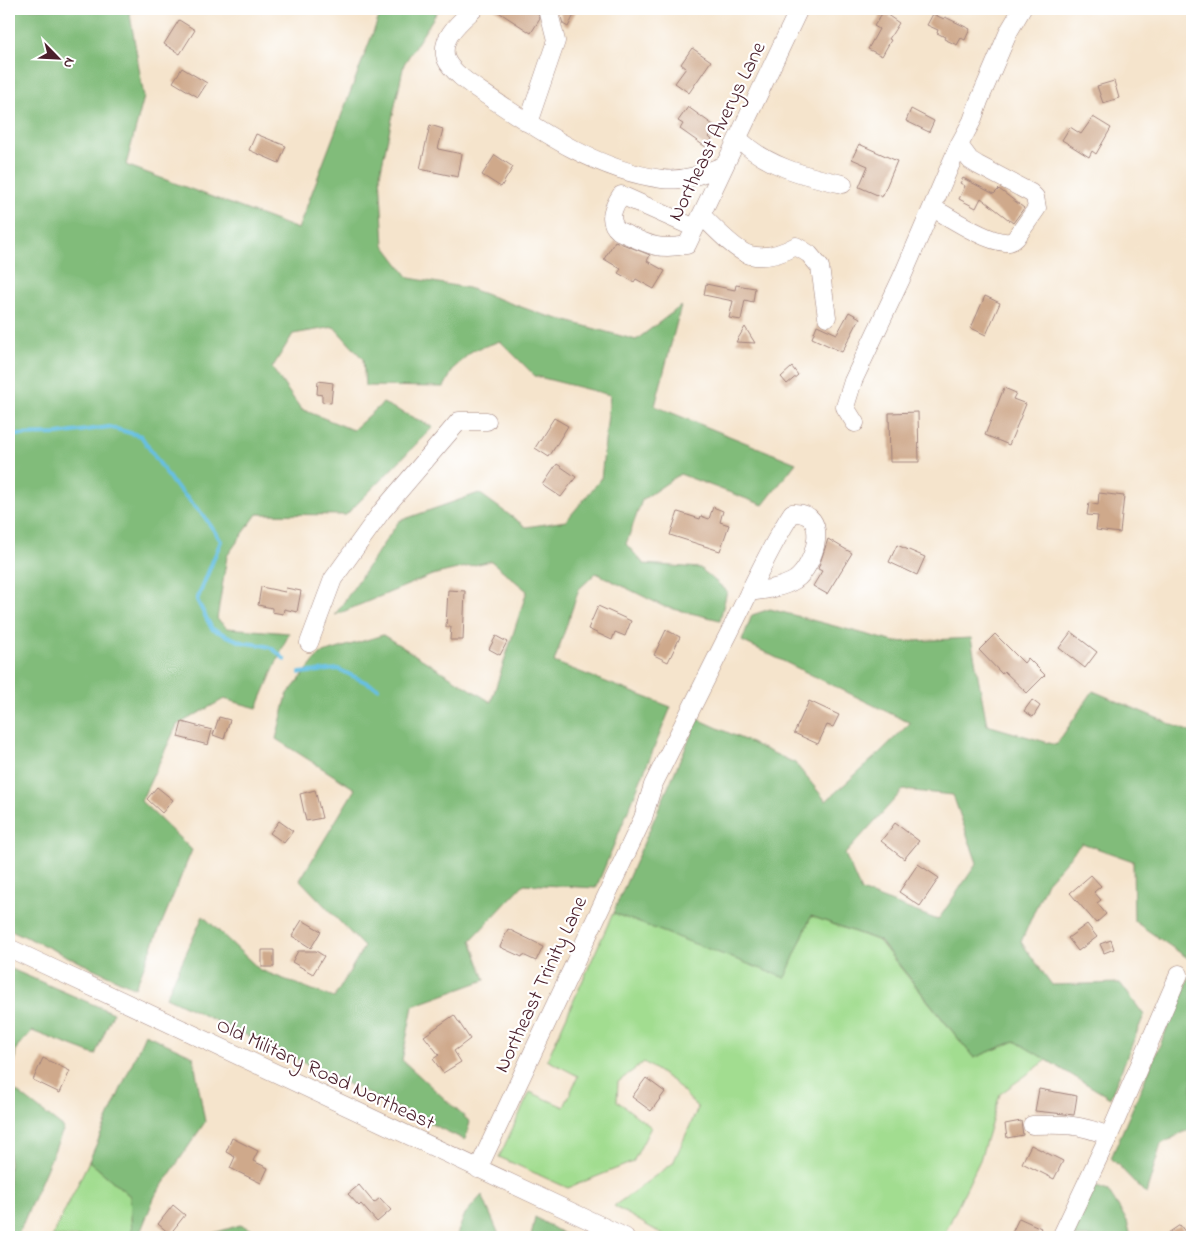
<svg xmlns="http://www.w3.org/2000/svg" width="1201" height="1246" viewBox="0 0 1201 1246" font-family="'Indie Flower',sans-serif">
<style>
.green{fill:#a2dd90;stroke:#767e5e}
.forest{fill:#81bc7a;stroke:#666e52;fill-rule:evenodd}
.lines{fill:none;stroke-linecap:round;stroke-linejoin:round}
.stream{stroke:#66c0e4;stroke-width:4}
.building{fill:#cfa98b}
.minor-casing{stroke:#a0827c;stroke-width:19}
.minor{stroke:#fff;stroke-width:18}
.labels{text-anchor:middle;stroke-width:4.5;stroke-linejoin:round;paint-order:stroke}
.street-label{font-size:21px;fill:#4a1f2b;stroke:#fff}
</style>
<rect width="100%" height="100%" fill="#fff"/>
<filter id="ink" filterUnits="userSpaceOnUse"><feTurbulence type="fractalNoise" baseFrequency=".02" numOctaves="2"/><feDisplacementMap in="SourceGraphic" scale="10" xChannelSelector="R" yChannelSelector="G"/><feConvolveMatrix kernelMatrix="1 2 1 2 8 2 1 2 1" color-interpolation-filters="sRGB"/></filter>
<filter id="wash" filterUnits="userSpaceOnUse"><feTurbulence type="fractalNoise" baseFrequency=".0096" numOctaves="4" result="noise"/><feDisplacementMap in="SourceGraphic" scale="20" xChannelSelector="R" yChannelSelector="G"/><feGaussianBlur stdDeviation="1.12" result="paint"/><feColorMatrix in="noise" values="0 0 0 0 0 0 0 0 0 0 0 0 0 0 0 0 0 1.4 0 .05"/><feComposite in="paint" operator="in"/></filter>
<g filter="url(#wash)">
<rect width="100%" height="100%" fill="#f5e4cc"/>
<path class="green" d="M613,913l172,64 26,-61 68,25 95,117 41,-17 32,19 -47,34 -20,66 -37,77h-276l-53,-31 59,-43 25,-55 -24,-26 -30,-20 -26,20 -1,19 34,26 -18,35 -65,26 -69,-31 31,-65 34,15 14,-31 -31,-16z
M89,1161l41,35 2,37 3,4h-83z"/>
<path class="forest" d="M9,9h120l15,88 -18,68 172,64 84,-220h57l-35,55 -24,110 4,71 25,33 59,10 73,26 95,26 45,-34 -26,100 141,57 -33,42 -83,-31 -38,26 -16,44 18,20 56,4 27,23 -7,29 -55,-13 -69,-34 -17,16 -25,73 117,45 -75,181 -72,-4 -53,56 14,40 -72,26 -11,54 68,62 -5,18 -299,-143 37,-81 57,54 74,28 30,-51 -64,-67 55,-91 -79,-50 11,-44 33,-41 63,-19 108,67 36,-111 -36,-30 -59,14 -97,40 64,-94 80,-28 47,34 40,-6 35,-42 9,-84 -75,-19 -35,-35 -28,10 -18,17 -10,19 -79,-1 -2,-27 -29,-32 -41,7 -21,34 29,41 52,21 30,-27 50,24 -87,88 -89,-1 -30,42 -10,63 10,9 62,5 -32,75 -33,-9 -47,26 -36,76 51,49 -57,138 -126,-59z
M770,609l125,33 76,-4 16,87 69,20 37,-54 99,42v228l-58,-40 -1,-60 -51,-18 -35,39 -26,60 31,43 68,-2 24,32 -34,83 -95,-57 -41,17 -94,-117 -69,-25 -26,62 -172,-65 85,-194 97,44 31,38 50,-45 34,-33 -168,-82 10,-26zM903,790l50,5 24,68 -39,57 -77,-29 -16,-37z
M9,968l104,45 -18,42 -63,-24 -16,18 -4,39 52,40 -47,109h-8z
M1192,971v157l-31,16 -15,50 -35,-36z
M145,1034l48,22 12,66 -50,74 -15,37 3,4h-8l-3,-3 -2,-38 -41,-35z
M1094,1186l14,5 19,30 4,16h-60z
M482,1195l18,42h-44l9,-23z
M535,1217l34,20h-38z
M240,1225l33,12h-72z"/>
<g class="lines">
<path class="stream" d="M9,435l49,-1 51,-7 32,9 31,46 32,34 17,25 -24,59 15,29c11,4 23,12 34,14 21,3 24,1 39,17
M300,673l38,-4 40,19"/>
</g>
<g id="blocks">
<path class="building" d="M494,9h42l4,10 -9,14z
M559,9h18l-9,18 -5,-3z
M883,12l16,11 -10,16 2,1 -9,16 -14,-7 11,-20 -5,-3z
M933,14l11,5 1,-2 25,12 -5,11 -4,-2 -4,7 -13,-6 1,-2 -8,-4 1,-3 -11,-5z
M179,20l16,10 -15,24 -16,-10z
M692,48l19,13 -22,32 -14,-10 11,-15 -5,-4z
M182,68l25,15 -9,14 -25,-15z
M1114,81l5,17 -16,5 -6,-17z
M688,107l28,20 -7,10 3,3 -5,8 -27,-19 3,-5 -5,-3z
M911,109l23,12 -5,11 -23,-11z
M1093,117l18,11 -15,26 -4,-3 -3,6 -27,-17 8,-13 11,7z
M430,125l13,4 -5,20 24,5 -4,23 -38,-8z
M256,134l30,12 -7,17 -30,-13z
M859,144l38,17 -15,36 -23,-10 9,-21 -16,-7z
M495,155l18,12 -12,20 -19,-12z
M963,178l31,16 5,-5 25,19 -11,15 -32,-25 -5,10 -17,-9 6,-13 -5,-3z
M615,241l35,14 -3,6 18,10 -11,18 -18,-10 -2,3 -16,-9 3,-4 -17,-10z
M706,284l29,6 1,-5 19,3 -2,14 -8,-2 -4,20 -12,-2 4,-17 -29,-6z
M985,296l15,7 -14,32 -15,-7z
M849,312l11,6 -18,34 -30,-14 5,-13 20,9z
M745,327l10,16 -19,-1z
M792,367l6,8 -11,9 -6,-7z
M318,381l15,2 -2,20 -9,-1v-7l-5,-1z
M1004,388l12,5 -3,6 13,5 -17,41 -24,-10z
M918,412l1,50h-29l-1,-49z
M554,418l14,8 -19,31 -14,-9z
M557,464l19,13 -15,20 -18,-12z
M1099,493l25,3 -4,37 -24,-3 2,-14 -11,-1 2,-12 9,2z
M713,507l10,4 -3,11 9,3 -9,26 -50,-16 8,-23 22,7 1,-3 8,3z
M828,539l24,14 -25,41 -14,-8 9,-15 -4,-2z
M897,545l28,12 -8,18 -28,-13z
M261,587l24,5 1,-4 15,3 -4,21 -13,-3 -1,5 -11,-2v-4l-14,-3z
M448,590l17,1 -2,49h-13l1,-13h-5z
M598,606l33,15 -6,15 -10,-4 -3,8 -24,-11z
M666,630l14,7 -12,25 -14,-7z
M1071,632l26,20 -12,16 -26,-20z
M995,634l29,29 4,-5 17,17 -18,18 -23,-22 -2,3 -23,-24z
M496,636l11,6 -7,13 -11,-6z
M1032,700l8,6 -7,11 -9,-6z
M809,701l30,14 -6,12 -6,-2 -9,19 -24,-11z
M219,717l11,3 -6,19 -11,-4z
M182,722l30,8 -4,15 -30,-8z
M157,787l16,13 -11,13 -15,-14z
M315,790l7,28 -16,3 -6,-27z
M279,821l14,10 -9,12 -14,-10z
M895,823l24,18 -15,18 -23,-18z
M918,864l21,14 -19,28 -21,-14z
M1091,875l10,11 -7,6 7,8 -4,3 9,11 -10,9 -26,-30z
M302,920l19,11 -10,17 -19,-12z
M1087,924l10,13 -19,14 -10,-13z
M508,929l35,17 -7,15 -13,-6 -1,2 -22,-10z
M1111,940l3,9 -10,4 -4,-9z
M262,950h12v17h-12z
M298,951h18l8,5 -11,18 -21,-12z
M454,1015l16,24 -16,12 7,11 -18,11 -10,-14 6,-4 -15,-19z
M43,1058l27,13 -10,22 -27,-13z
M646,1078l19,14 -14,19 -19,-14z
M1039,1089l38,7 -3,19 -39,-4z
M1021,1121l2,14 -16,3 -2,-14z
M232,1138l26,13 -5,10 15,7 -7,15 -31,-15 5,-11 -9,-5z
M1031,1145l32,16 -9,18 -32,-16z
M359,1185l15,18 6,-5 11,12 -14,12 -16,-18 -2,2 -11,-12z
M173,1205l12,10 -15,19 -12,-10z
M1019,1218l22,10 -4,9h-27z
M1180,1225l9,12h-27z"/>
</g>
</g>
<g filter="url(#ink)">
<use href="#blocks" fill-opacity="0" stroke="#a0827c" stroke-width="1"/>
<g class="lines">
<defs>
<path id="minor" d="M474,9c-13,12 -35,29 -28,50 6,15 32,30 46,40 51,34 107,72 170,80 22,3 43,-6 63,-14
M528,123l28,-82 -8,-32
M738,138c27,28 67,38 105,46
M933,208c16,9 54,34 72,34 5,1 8,-1 11,-4l21,-30 -2,-11 -4,-4 -53,-28 -8,-5 -11,-15
M701,215c12,11 34,36 49,40 16,4 33,-2 46,-9l13,8 11,13 7,50
M695,228l-74,-33c-7,11 -15,25 -2,36 27,12 36,20 68,14l112,-236
M855,423l-10,-16 8,-26 49,-104 57,-132 13,-24 7,-20 30,-70 13,-22
M309,643l24,-64 49,-68 77,-90h28
M9,948l616,289
M1032,1125c32,-1 47,-1 77,11
M478,1169l165,-351 10,-33c24,-48 48,-96 72,-144 22,-42 41,-88 67,-128 40,-3 23,53 3,67 -13,8 -31,10 -46,12
M1061,1237l51,-108 67,-155"/>
</defs>
<use href="#minor" class="minor-casing"/>
<use href="#minor" class="minor"/>
</g>
</g>
<g class="labels">
<g class="street-label">
<text transform="translate(716 131) rotate(-64)" y="7">Northeast Averys Lane</text>
<text transform="translate(540 984) rotate(-65)" y="7">Northeast Trinity Lane</text>
<text transform="translate(326 1073) rotate(25)" y="7">Old Military Road Northeast</text>
</g>
</g>
<rect width="1201" height="1246" fill="none" stroke="#fff" stroke-width="30"/>
<g transform="translate(58 58) rotate(114)" stroke="#ffffff" stroke-width="4" paint-order="stroke">
<path d="M0-4L9 19L0 12L-9 19Z" fill="#4a1f2b"/>
<text y="-8" font-size="14" font-weight="bold" text-anchor="middle" fill="#4a1f2b">N</text>
</g>
</svg>
